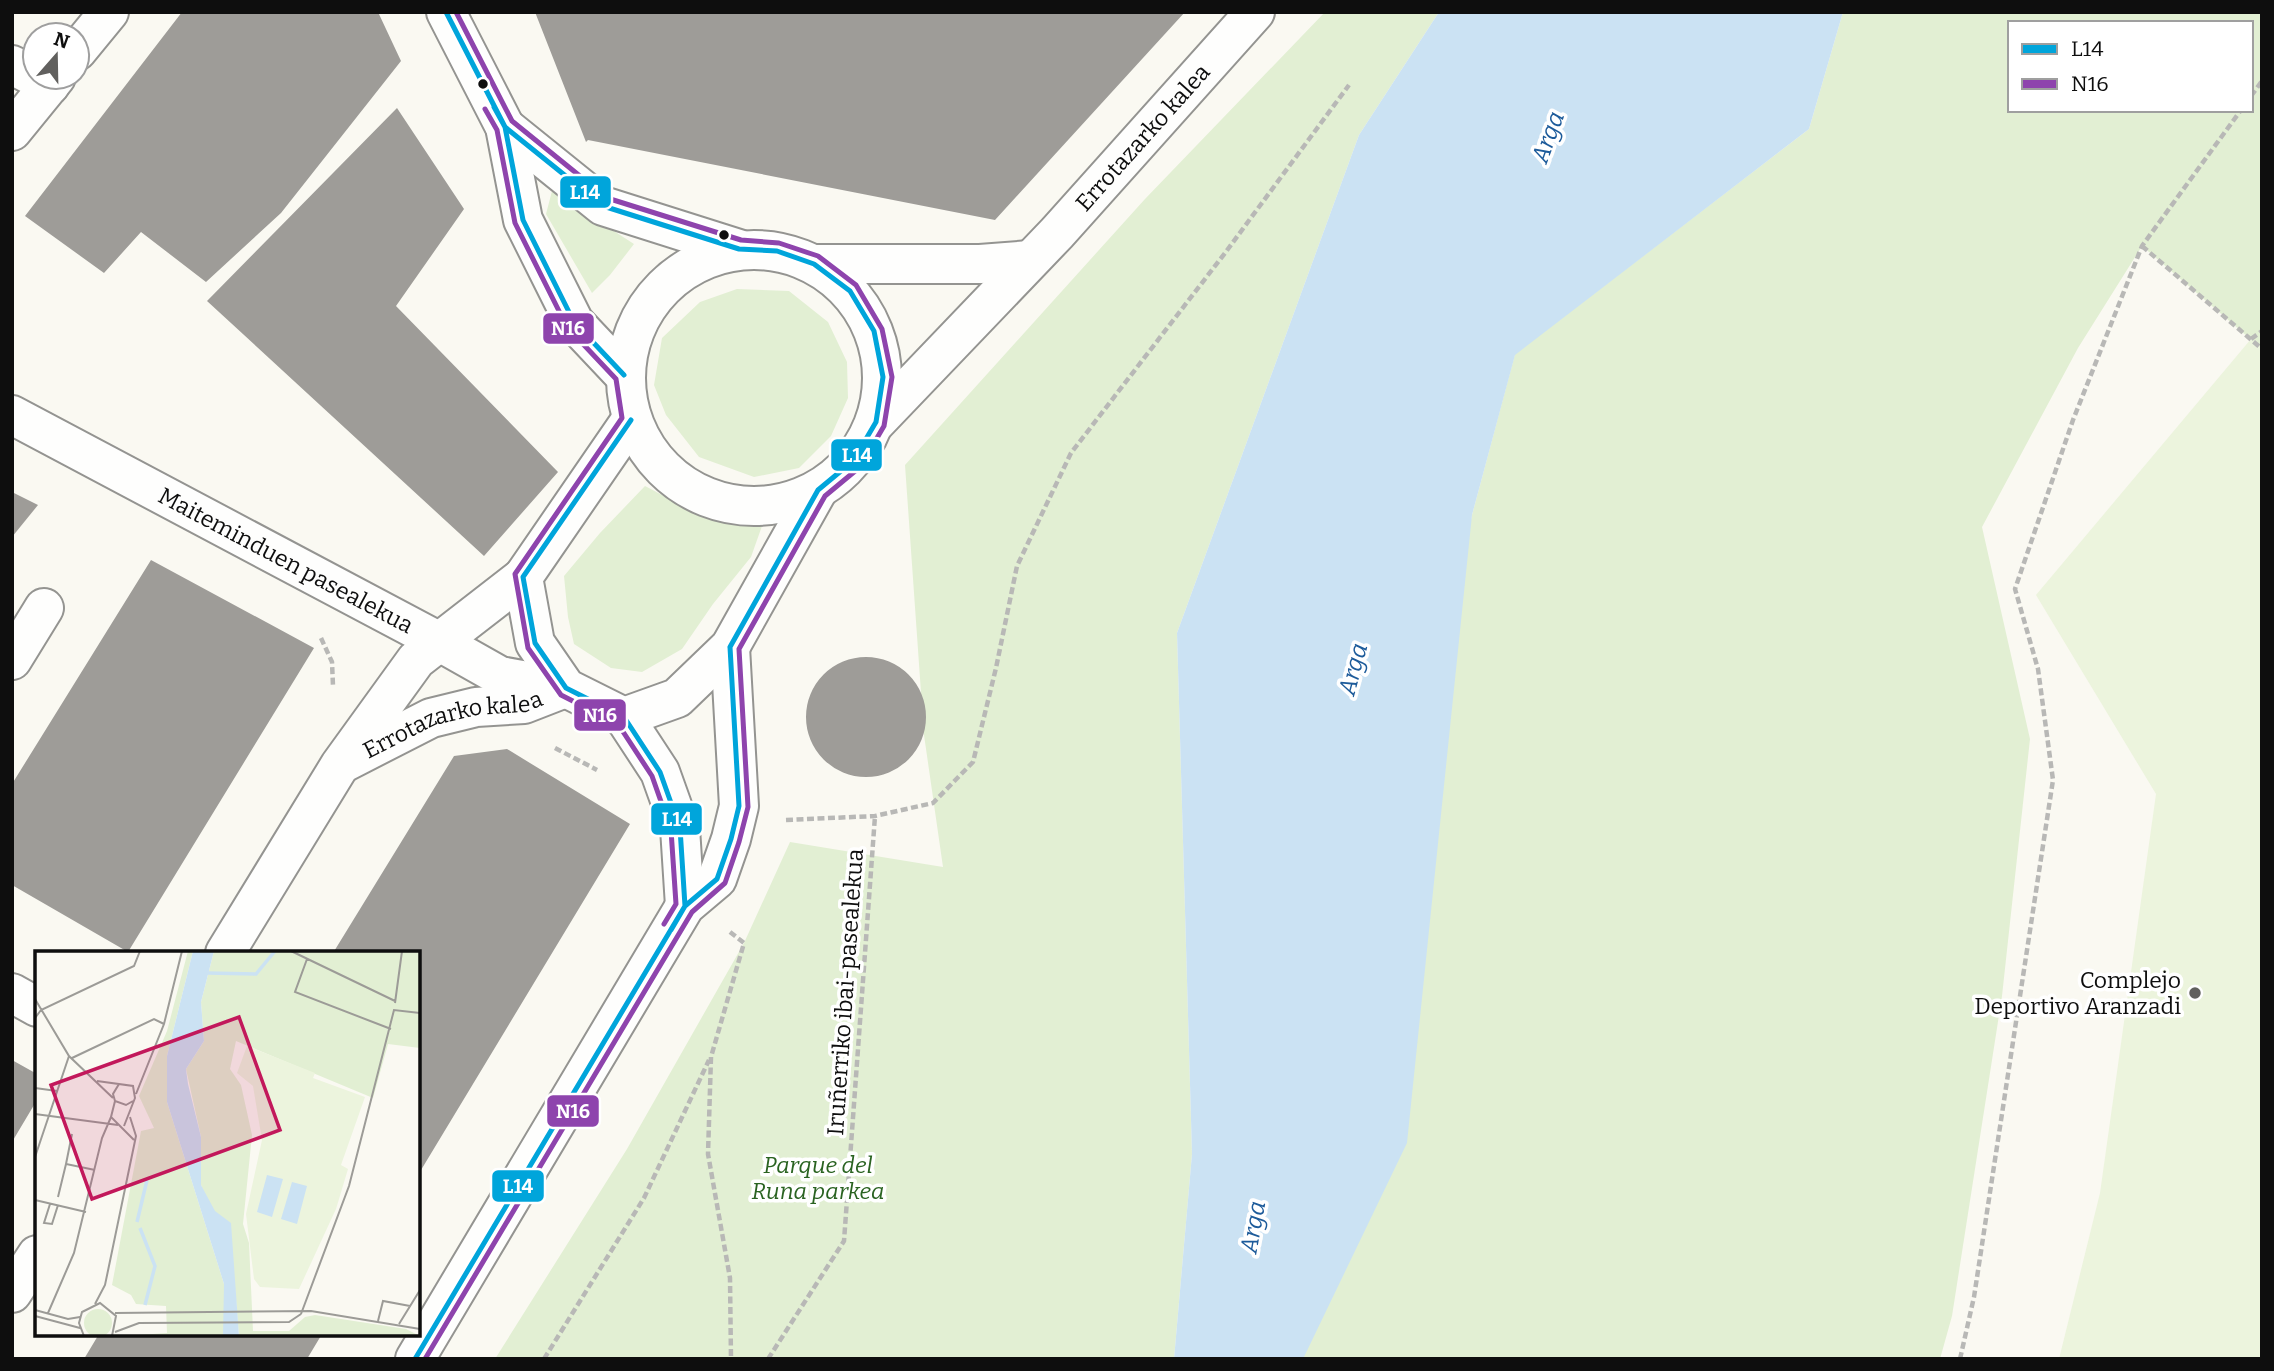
<svg xmlns="http://www.w3.org/2000/svg" width="2274" height="1371" viewBox="0 0 2274 1371" font-family="Bitter,serif">
<style>
.green{fill:#e2efd3;fill-rule:evenodd}
.pitch{fill:#ecf4dd}
.water{fill:#cbe2f3}
.building{fill:#9e9c98}
.lines{fill:none;stroke-linecap:round;stroke-linejoin:round}
.minor-casing{stroke:#949491;stroke-width:42}
.path{stroke:#b8b8b6;stroke-width:4.5;stroke-dasharray:7 3.5;stroke-linecap:butt}
.minor{stroke:#fefefd;stroke-width:38}
.bus-1-casing{stroke:#fff;stroke-width:10}
.bus-2-casing{stroke:#fff;stroke-width:10}
.bus-1{stroke:#00a5db;stroke-width:5}
.bus-2{stroke:#8e44ad;stroke-width:5}
.bus-dot{fill:#0e0e0e;stroke:#fff;stroke-width:2.5}
.poi-dot{fill:#61605e;stroke:#fff;stroke-width:2.5}
.labels{text-anchor:middle;stroke-width:7;stroke-linejoin:round;paint-order:stroke}
.street-label{font-size:23px;fill:#0e0e0e;stroke:#fff}
.poi-label{font-size:23px;fill:#0e0e0e;stroke:#fff;text-anchor:end}
.park-label{font-size:23px;font-style:italic;fill:#2a6321;stroke:#fff}
.water-label{font-size:24px;font-style:italic;fill:#1d5b9a;stroke:#fff}
.inset-river{fill:none;stroke:#cbe2f3;stroke-width:3.5}
.inset-road{fill:none;stroke:#9c9b97;stroke-width:2}
.view{fill:#c2185b;fill-opacity:0.15;stroke:#c2185b;stroke-width:3.5}
.inset-edge{fill:none;stroke:#0e0e0e;stroke-width:3.5}
.line-badge{stroke:#fff;stroke-width:2.5}
.badge-label{font-size:19px;text-anchor:middle;font-weight:bold;fill:#fff}
</style>
<rect width="100%" height="100%" fill="#faf9f2"/>
<path class="green" d="M1325,12h114l-80,123 -182,498 15,521 -18,205h-679l132,-210 117,-206 46,-101 153,25 -19,-132 -19,-270 240,-266z
M1843,12h419v337l-120,-103 -64,102 -96,179 48,212 -28,257 -50,320 -12,43h-637l169,-844 43,-161 294,-225zM2010,23h241v87h-241z
M552,191l82,53 -24,31 -18,18 -46,-79z
M737,289l52,2 39,31 19,40 1,36 -17,38 -32,32 -45,9 -55,-20 -33,-42 -12,-30 8,-47 38,-36z
M645,486c42,23 71,31 117,40l-11,31 -38,47 -31,45 -40,23 -31,-4 -37,-24 -6,-27 -4,-41 36,-43z"/>
<path class="pitch" d="M2251,339l11,10v1010h-203l41,-166 56,-399 -120,-199z"/>
<path class="water" d="M1439,12h404l-34,117 -294,226 -43,160 -65,628 -104,216h-129l18,-205 -15,-521 182,-498z"/>
<path class="building" d="M182,12h196l23,49 -120,152 -75,69 -65,-50 -37,41 -79,-57z
M535,12h650l-190,208 -407,-80 -2,2z
M397,108l67,101 -68,97 162,166 -74,84 -277,-255z
M12,492l26,13 -26,32z
M151,560l163,88 -186,304 -116,-67v-101z
M806 717a60 60 0 1 1 120 0a60 60 0 1 1-120 0Z
M507,749l123,75 -212,351v-222h-85l121,-197z
M12,1060l25,14v26l-25,42z
M99,1334h223l-15,25h-223z"/>
<g class="lines">
<defs>
<g id="minor">
<path d="M446,12l59,115 18,93 51,102 50,53"/>
<path d="M77,51l32,-39"/>
<path d="M12,65l38,20"/>
<path d="M505,127l98,79 136,43"/>
<path d="M12,131l44,-54"/>
<circle cx="754" cy="378" r="128"/>
<path d="M814,264h166l50,-4"/>
<path id="s1" d="M12,415l426,226 62,35 66,12"/>
<path d="M631,420l-108,157 12,66 31,45 58,29 53,-19 53,-51 88,-157"/>
<path id="s2" d="M876,422l181,-189 198,-221"/>
<path d="M12,660l32,-52"/>
<path d="M624,717l36,55 20,56 5,78"/>
<path id="s3" d="M345,762l86,-44 45,-11 48,-3 36,-14"/>
<path d="M225,953l115,-188 76,-105 107,-83"/>
<path d="M12,993l25,14"/>
<path d="M12,1293l25,-38"/>
<path d="M415,1359l270,-453 32,-27 14,-40 8,-33 -9,-159"/>
</g>
</defs>
<use href="#minor" class="minor-casing"/>
<path class="path" d="M2251,96l11,-15
M2142,246l120,103
M2251,339l11,-8
M321,638l11,24 1,24
M555,748l42,22
M786,820l89,-4 58,-13 40,-41 23,-94 21,-102 54,-113 154,-200 124,-168
M730,932l14,11 -33,114 -3,97 22,124 1,81
M544,1359l100,-161 65,-138
M768,1359l76,-118 31,-425
M1960,1359l14,-62 79,-517 -15,-111 -23,-80 58,-169 69,-174 99,-136"/>
<use href="#minor" class="minor"/>
<defs>
<path id="bus-1" d="M446,12l59,115 98,79 136,43 38,2 37,13 36,27 24,40 9,46 -7,45 -23,39 -35,29 -88,157
M494,107l11,20 18,93 51,102 50,53
M624,717l36,55 20,56 5,78 -14,24
M624,717l-58,-29 -31,-45 -12,-66 108,-157
M415,1359l270,-453 32,-27 14,-40 8,-33 -9,-159"/>
<path id="bus-2" d="M485,109l12,21 18,93 52,104 49,52 6,39 -107,156 13,74 33,47 57,29 34,52 19,54 5,74 -12,20
M425,1359l267,-447 33,-29 14,-41 9,-35 -9,-158 86,-153 35,-29 24,-41 8,-49 -10,-48 -26,-44 -38,-29 -39,-13 -38,-3 -134,-42 -95,-77 -56,-109"/>
</defs>
<use href="#bus-1" class="bus-1-casing"/>
<use href="#bus-2" class="bus-2-casing"/>
<use href="#bus-1" class="bus-1"/>
<use href="#bus-2" class="bus-2"/>
</g>
<g class="bus-dot">
<circle cx="483" cy="84" r="6"/>
<circle cx="724" cy="235" r="6"/>
</g>
<circle class="poi-dot" cx="2195" cy="993" r="7"/>
<g class="labels">
<g class="street-label">
<text dy="8" stroke="none"><textPath href="#s2" startOffset="390">Errotazarko kalea</textPath></text>
<text dy="8" stroke="none"><textPath href="#s1" startOffset="310">Maiteminduen pasealekua</textPath></text>
<text dy="8" stroke="none"><textPath href="#s3" startOffset="116">Errotazarko kalea</textPath></text>
<text transform="translate(845 992) rotate(-86)" y="8">Iruñerriko ibai-pasealekua</text>
</g>
<g class="poi-label">
<text x="2181" y="988">Complejo<tspan x="2181" dy="26">Deportivo Aranzadi</tspan></text>
</g>
<g class="park-label">
<text x="818" y="1173">Parque del<tspan x="818" dy="26">Runa parkea</tspan></text>
</g>
<g class="water-label">
<text transform="translate(1548 137) rotate(-70)" y="8">Arga</text>
<text transform="translate(1353 669) rotate(-75)" y="8">Arga</text>
<text transform="translate(1253 1227) rotate(-80)" y="8">Arga</text>
</g>
</g>
<g transform="translate(35 951)">
<rect width="385" height="385" fill="#faf9f2"/>
<path d="M153,0h5l-26,105v46l57,182v47l-1,5h-99l43,-3 -1,-27 -30,-2 -5,-9 -19,-10 29,-154 13,-3 -15,-32 28,-65zM179,0h206v97l-32,-4 -15,54 -137,-57 -6,28 11,16 11,50 -9,89 6,19 4,88h36l16,-14 10,-2 91,14 14,7h-181l-6,-72 -32,-79v-48l-15,-68 18,-28 -3,-39zM49 372a14 14 0 1 1 28 0a14 14 0 1 1-28 0Z" fill="#e2efd3"/>
<path d="M212,95l68,27 -2,5 52,19 -24,68 7,4 -12,40 -37,80 -39,-2 -6,-8 -8,-65 16,-74 -9,-54 -16,-13z" fill="#ecf4dd"/>
<path d="M158,0h21l-13,51 3,39 -18,28 2,15 13,53v48l14,26 16,12 8,113h-16l1,-52 -57,-182v-46zM232,224l16,4 -11,38 -15,-5zM257,231l15,4 -10,38 -16,-5z" fill="#cbe2f3"/>
<path class="inset-river" d="M172,22l49,1 19,-23M102,271l10,-42M105,277l15,38 -10,39"/>
<path class="inset-road" d="M256,0l104,50M272,8l-12,33 96,37M0,48l34,57 44,42M360,52l7,-52M0,67l6,-8 93,-44 6,-15M37,107l82,-39 10,5M62,130l36,5 2,12 -11,28M84,133l-6,10 2,7 11,4 7,-4M0,137l22,3M101,143l28,-70 18,-73M80,150l-4,16 23,23M0,163l83,11M37,183l-6,30 29,6M0,206l34,-101M23,246l8,-33M0,249l51,12M15,253l-6,19 8,1 6,-19M60,353l10,-19 31,-149 -6,-19M0,359l33,9 12,-2M13,362l26,-60 28,-115 9,-21M80,362l196,-2 109,18M266,363l48,-128 45,-176 26,3M0,365l45,12M343,370l5,-20 27,5M364,373l21,-34M80,381l24,-9 150,-1 12,-8M49,385l-5,-13 3,-11 18,-9 16,13 -4,20"/>
<path class="view" d="M204,66l41,113 -188,69 -41,-114z"/>
<rect width="385" height="385" class="inset-edge"/>
</g>
<g class="line-badge">
<rect x="559" y="175" width="53" height="34" rx="7" fill="#00a5db"/>
<rect x="542" y="312" width="53" height="33" rx="7" fill="#8e44ad"/>
<rect x="830" y="438" width="53" height="34" rx="7" fill="#00a5db"/>
<rect x="573" y="698" width="54" height="34" rx="7" fill="#8e44ad"/>
<rect x="650" y="802" width="53" height="34" rx="7" fill="#00a5db"/>
<rect x="546" y="1094" width="54" height="34" rx="7" fill="#8e44ad"/>
<rect x="491" y="1169" width="54" height="34" rx="7" fill="#00a5db"/>
</g>
<g class="badge-label">
<text x="585" y="199">L14</text>
<text x="568" y="335">N16</text>
<text x="857" y="462">L14</text>
<text x="600" y="722">N16</text>
<text x="677" y="826">L14</text>
<text x="573" y="1118">N16</text>
<text x="518" y="1193">L14</text>
</g>
<rect width="2274" height="1371" fill="none" stroke="#0e0e0e" stroke-width="28"/>
<rect x="2008" y="21" width="245" height="91" fill="#ffffff" stroke="#9f9f9f" stroke-width="2"/>
<rect x="2022" y="44" width="35" height="10" fill="#00a5db" stroke="#9f9f9f" stroke-width="2"/>
<text x="2071" y="56" font-size="21" fill="#0e0e0e">L14</text>
<rect x="2022" y="79" width="35" height="10" fill="#8e44ad" stroke="#9f9f9f" stroke-width="2"/>
<text x="2071" y="91" font-size="21" fill="#0e0e0e">N16</text>
<g transform="translate(56 56) rotate(20)"><circle r="33" fill="#ffffff" stroke="#9f9f9f" stroke-width="2"/>
<path d="M0-5L12 26L0 18L-12 26Z" fill="#61605e"/>
<text y="-10" font-size="19" font-weight="bold" text-anchor="middle" fill="#0e0e0e">N</text>
</g>
</svg>
